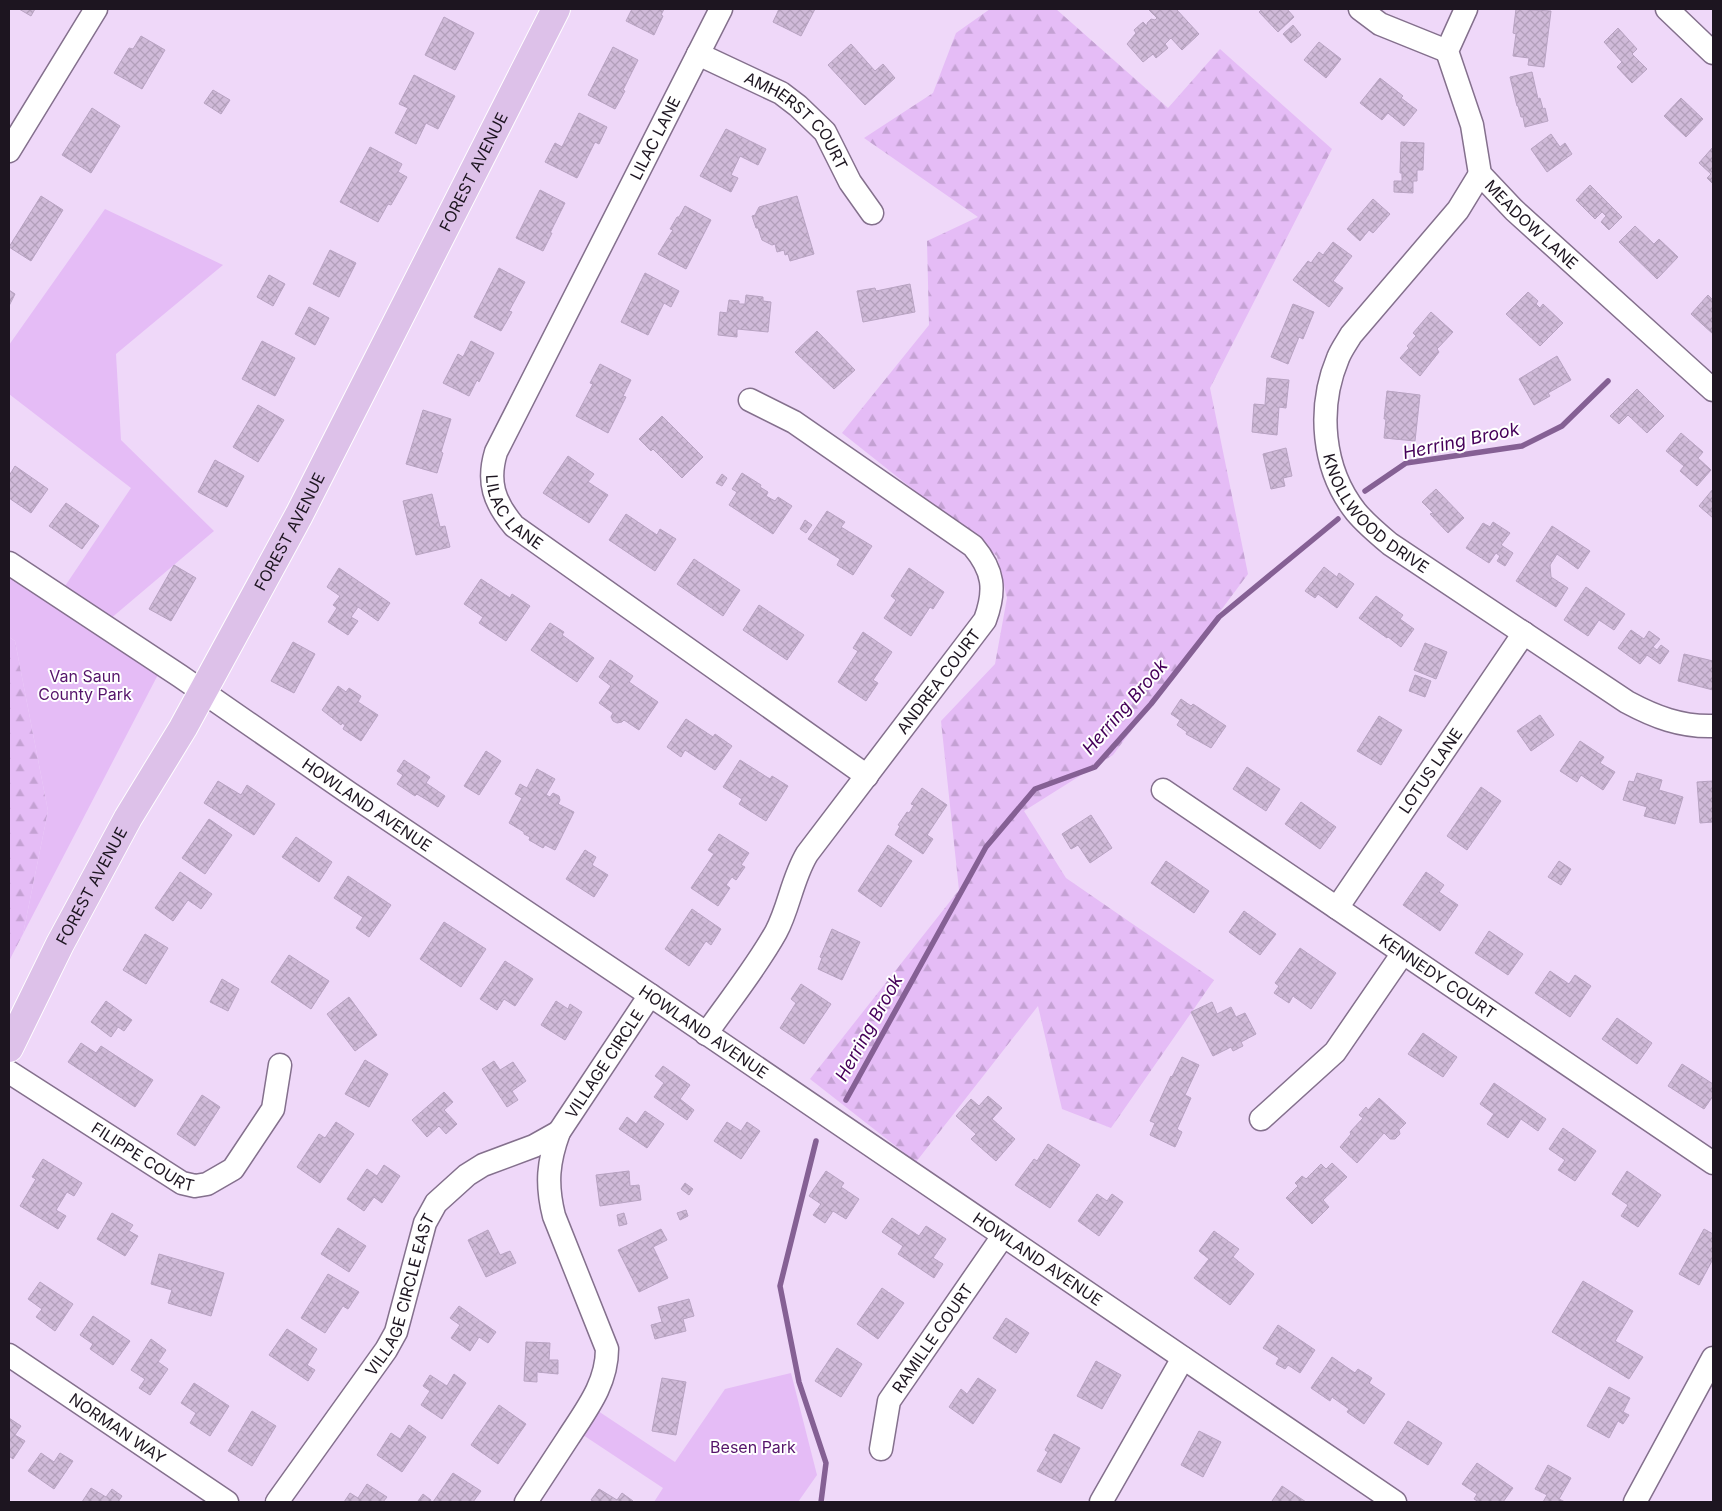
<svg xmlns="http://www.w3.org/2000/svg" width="1722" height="1511" viewBox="0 0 1722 1511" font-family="Inter,sans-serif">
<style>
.forest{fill:url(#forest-firs)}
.green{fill:#e5bcf6}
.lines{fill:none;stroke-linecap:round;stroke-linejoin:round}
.stream{stroke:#856094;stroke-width:5.5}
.building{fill:url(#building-cross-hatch);stroke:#b8a3c2}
.minor-casing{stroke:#84708d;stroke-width:25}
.major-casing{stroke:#fff;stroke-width:30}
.minor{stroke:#fff;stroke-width:22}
.major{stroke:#ddc1e9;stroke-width:28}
.labels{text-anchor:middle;stroke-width:4;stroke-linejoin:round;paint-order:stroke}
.street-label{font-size:16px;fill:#1d1520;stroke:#fff}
.park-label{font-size:16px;fill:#55146a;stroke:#fff}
.water-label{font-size:18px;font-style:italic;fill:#450059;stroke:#fff}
</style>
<defs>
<pattern id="forest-firs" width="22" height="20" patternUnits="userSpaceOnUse" patternTransform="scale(1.25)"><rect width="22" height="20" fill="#e5bcf6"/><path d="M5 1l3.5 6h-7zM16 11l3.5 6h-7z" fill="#c4a1d3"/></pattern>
<pattern id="building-cross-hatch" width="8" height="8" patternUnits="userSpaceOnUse" patternTransform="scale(1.25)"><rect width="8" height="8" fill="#d0bad9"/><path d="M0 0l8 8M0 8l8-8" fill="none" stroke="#b29fba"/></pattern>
</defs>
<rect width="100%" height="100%" fill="#efd8f9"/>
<path class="forest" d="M990,9h66l112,99 52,-59 112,100 -122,239 38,186 -135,181 -89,56 42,67 148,102 -103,148 -49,-19 -24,-103 -122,156 -106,-83 149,-189 -18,-169 54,-57 12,-66 -10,-42 -155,-123 87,-108 -2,-84 51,-24 -114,-79 69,-45 23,-60z
M9,637l6,4 33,170 -25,123 -14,27z"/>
<path class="green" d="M105,209l118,56 -107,89 5,86 93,91 -111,94 60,40 -140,269 25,-123 -33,-170 -6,-4v-76l50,34 72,-107 -122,-94v-49z
M791,1373l26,102 -19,27h-144l9,-14 -89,-59 15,-24 86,57 50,-73z"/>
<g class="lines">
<path class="stream" d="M1365,491l41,-28 116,-17 40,-20 46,-45
M846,1100l140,-253 49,-58 60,-22 56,-63 68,-87 119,-98
M816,1141l-36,145 19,96 27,81 -5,39"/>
</g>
<path class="building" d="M19,9h16l-4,7z
M632,9h32l-3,6 2,1 -9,19 -28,-14z
M779,9h36l-14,27 -28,-14z
M1148,9h28l23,25 -17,16 -11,-12 -6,6 3,4 -12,10 -3,-4 -10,8 -16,-18 9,-11 -2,-3 9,-8 4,4v-3l4,-4 4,1 2,-2z
M1262,9h25l7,8 -16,15 -19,-20z
M1516,9l35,2 -7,56 -16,-2 1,-7 -16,-2 3,-22 -3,-1z
M444,17l30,16 -19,37 -30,-15z
M1293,25l8,10 -10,8 -8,-9z
M1618,28l19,21 -5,5 15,15 -15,14 -15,-16 5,-5 -18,-20z
M141,36l24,14 -23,39 -28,-16 15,-25 4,1z
M1319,42l22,17 -15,19 -22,-18z
M851,44l24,27 8,-7 12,14 -30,27 -37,-40z
M613,47l25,13 -15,30 2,1 -10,18 -27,-14z
M1532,72l6,27 2,-1 3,11 2,-1 3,13 -23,6 -2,-10h-2l-3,-11h-1l-7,-29z
M414,75l41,21 -17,33 -12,-6 -10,21 -21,-11 13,-25 -9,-4z
M1380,78l23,18 -2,2 16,12 -13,16 -16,-13 -6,7 -22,-17z
M213,90l17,10 -9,14 -17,-11z
M1681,98l22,21 -17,18 -22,-21z
M92,108l28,18 -29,47 -29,-18z
M579,113l28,14 -8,17 -4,-2 -18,36 -32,-16 10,-19 7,4z
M726,129l40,20 -8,16 -18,-9 -9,19 7,3 -7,14 -31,-16z
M1551,134l9,13 5,-4 7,11 -25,18 -16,-23z
M1401,142l23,1 -1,27h-6v11h-4v12l-19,-1v-11h8v-8h-2z
M370,147l32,17 -4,8 9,5 -16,28 -3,-1 -10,18 -38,-20z
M1713,147v35l-1,1 -5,-5 4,-4 -12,-11z
M1590,185l32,32 -13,13 -8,-8 5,-6 -4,-4 -7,7 -19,-19z
M540,190l25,13 -15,30h2l-9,18 -27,-13z
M41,196l22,14 -32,51 -22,-14z
M797,196l17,58 -24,7 -2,-7 -3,1 -1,-5 -7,2 -2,-8 -3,1 -10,-5 -4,-12h-2l-4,-12 3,-1 4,-8z
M1373,199l17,15 -17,19 -4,-3 -9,11 -13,-12z
M685,206l26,14 -25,49 -28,-15 15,-24 -3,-1 7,-12h2z
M1635,226l19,18 5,-5 19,18 -21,22 -38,-37z
M1333,242l19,14 -19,25 10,7 -14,19 -36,-27 15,-19 3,2 8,-11 4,3z
M330,250l26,13 -17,34 -26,-13z
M499,268l26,14 -16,29 3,1 -11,19 -27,-14z
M645,273l34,18 -8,16 -7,-4 -16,32 -27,-13z
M269,275l16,9 -12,22 -16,-9z
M910,284l5,28 -52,10 -6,-31 18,-3 1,3z
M9,290l6,4 -6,12z
M1528,292l10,9 -2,3 4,4 3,-4 20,19 -23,23 -34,-32z
M746,295l17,2v4l8,1 -3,30 -31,-3v8l-19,-2 2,-23 7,1 2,-13 10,1v3h6z
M1708,295l5,5v34l-22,-20z
M1293,304l21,8 -11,27 -4,-2 -11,27 -17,-7z
M309,307l20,11 -14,27 -20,-11z
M1431,312l22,20 -16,17 2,3 -19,24 -20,-18 9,-10 -2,-2 9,-10 -3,-3z
M817,331l38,39 -21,19 -39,-37z
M262,341l33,17 -20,38 -33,-17z
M471,341l23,12 -15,29 -2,-2 -8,16 -26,-13 15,-29 5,3z
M1557,356l14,24 -23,13 2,3 -16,9 -15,-26z
M600,364l31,16 -8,16 3,1 -18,36 -32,-17 17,-32 -3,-1z
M1267,378l22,2 -3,28 -7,-1 -2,28 -25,-3 2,-28 11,1z
M1637,389l27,27 -17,17 -19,-18 -9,9 -9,-8z
M1387,391l33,4 -5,46 -31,-3 2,-19h-2z
M258,405l26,15 -26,42 -25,-15z
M423,410l28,9 -10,33 2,1 -6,20 -31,-9z
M662,416l41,41 -21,21 -29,-29 -2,2 -12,-12z
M1681,433l22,19 -5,6 13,12 -14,16 -17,-15 4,-5 -18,-15z
M1286,448l6,28 -9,2 2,8 -14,3 -8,-35z
M568,456l26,18 -6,8 20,13 -19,28 -46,-30z
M215,460l29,16 -17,31 -29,-15z
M15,466l33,23 -17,24 -22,-15v-22z
M742,473l19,12 -1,2 8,5 -2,4 9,5 3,-4 14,9 -19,28 -44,-29 8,-13 -5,-3z
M722,474l5,4 -5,8 -6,-3z
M1436,489l28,29 -16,15 -18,-19 3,-1 -11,-11z
M1713,489v29l-14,-12z
M432,494l8,33 5,-1 5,21 -34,8 -13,-54z
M66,503l33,23 -17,23 -33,-23z
M827,511l18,11 -4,5 31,19 -19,29 -16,-10 3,-6 -32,-20z
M626,514l31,21 3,-6 16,10 -21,32 -46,-31z
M805,520l7,5 -6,8 -6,-4z
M1493,522l17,11 -9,12 12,8 -8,13 -8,-5 3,-5 -4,-3 -7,10 -23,-15 17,-25 7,4z
M1552,526l38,25 -12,18 -21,-15 -7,11 1,12 17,11 -12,19 -40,-26z
M694,559l46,31 -17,26 -46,-32z
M174,565l22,13 -25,43 -22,-12z
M1324,567l13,10 2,-4 15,11 -17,24 -19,-14 -3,4 -10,-7z
M339,568l51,35 -12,18 -20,-14 -7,10 7,4 -10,14 -20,-13 9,-14 -4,-3 7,-9 -13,-9z
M909,568l35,24 -11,17 -3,-2 -19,29 -27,-18 12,-18 -5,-4z
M481,579l29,19 2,-4 18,12 -24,35 -27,-18 4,-6 -19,-13z
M1586,587l39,27 -11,16 -15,-10 -11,16 -24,-16z
M1376,596l27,19 -3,4 14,10 -13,18 -13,-10 -1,1 -28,-20z
M759,605l45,30 -17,25 -44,-30z
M550,623l14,9 -2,3 32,23 -17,24 -46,-32z
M1631,630l13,9 5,-8 11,8 -7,8 4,3 4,-5 8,6 -9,13 -13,-9 -7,9 -22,-16z
M863,632l29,20 -19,28 5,3 -12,18 -28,-19 20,-31 -5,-3z
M293,642l22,12 -21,39 -23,-12z
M1425,643l22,9 -11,27 -22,-9z
M1684,654l29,7v29l-35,-9z
M610,660l23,16 -4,6 29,20 -19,28 -15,-10 -2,2 -5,1 -4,-2 -2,-4 2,-4 -14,-10 12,-17 -12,-9z
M1415,675l16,6 -6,16 -16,-6z
M338,686l8,6 3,-4 12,8 -3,6 20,13 -17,26 -18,-12 2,-4 -3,-2 -1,2 -19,-15z
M1181,699l10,7 2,-2 33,22 -15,22 -25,-14 1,-2 -10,-7 3,-5 -9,-6z
M1540,715l14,20 -23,16 -14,-20z
M1379,716l23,14 -21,35 -24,-14z
M686,719l27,18 2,-3 17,12 -17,24 -30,-20 -4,7 -14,-10z
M1580,741l24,16 -4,6 15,9 -12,18 -22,-15 -4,7 -17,-11z
M486,751l15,10 -22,34 -15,-9z
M404,760l26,17 -4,6 19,13 -7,11 -21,-13 -2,2 -18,-12 6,-9 -6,-4z
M740,760l30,19 2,-3 16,10 -22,35 -27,-17 3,-5 -19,-12z
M1247,767l33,22 -14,22 -33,-22z
M537,769l18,10 -9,16 4,2 3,-4 6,3 1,4 -2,4 16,8 -19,38 -10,-5 -2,3 -14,-8 1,-3 -6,-3v-2l-15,-9 13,-25 -7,-4 5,-10 7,4z
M1637,773l25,7 -3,10 24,7 -8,27 -31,-8 3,-9 -24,-7 6,-19 5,1z
M218,781l23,14 6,-10 28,19 -21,31 -50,-32z
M1713,781v41l-13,1 -3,-41z
M1481,787l20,14 -34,49 -20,-14z
M922,788l25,17 -20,30 6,4 -10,15 -28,-19 5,-9 -2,-1 9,-13 2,1 5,-8 -3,-1z
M1301,802l35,25 -16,22 -35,-25z
M1091,815l21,33 -22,15 -12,-18 -7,4 -9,-15z
M209,819l23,16 -27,39 -23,-16z
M719,834l30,19 -8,12 4,2 -9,13 -4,-3 -6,8 4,3 -12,18 -27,-18 23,-34 -6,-4z
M296,837l36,25 -13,20 -37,-25z
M888,845l24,16 -31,46 -23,-16z
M585,850l11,7 -4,8 16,10 -14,22 -28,-18z
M1166,861l43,30 -15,22 -43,-30z
M1559,861l12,8 -10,16 -13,-8z
M180,872l32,22 -11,15 -13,-9 -15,21 -18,-13z
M1426,872l18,13 -5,7 19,13 -18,26 -37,-26z
M348,876l43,29 -22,32 -13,-9 7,-11 -29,-19z
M692,909l29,20 -10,16 -5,-4 -17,25 -24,-17z
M1244,911l32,23 -16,21 -31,-23z
M444,922l42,27 -25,38 -41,-28z
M832,929l28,13 -18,38 -24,-11 4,-11 -2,-1z
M1489,931l34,23 -15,21 -33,-22z
M145,934l23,14 -22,36 -23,-14z
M1300,948l36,25 -25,36 -18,-13 -4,7 -15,-10 5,-7 -4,-3z
M289,955l40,26 -18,28 -40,-27z
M505,961l28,18 -18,27 -11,-7 -7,11 -17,-11z
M1550,971l19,13 6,-9 16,11 -21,31 -35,-24z
M222,979l17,10 -11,22 -18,-9z
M801,984l30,20 -27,40 -24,-16 16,-25 -5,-4z
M349,997l28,38 -22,16 -28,-37z
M106,1001l26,19 -8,11 -6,-4 -7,10 -20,-15z
M556,1001l12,8 2,-5 12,8 -17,28 -24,-15z
M1212,1002l5,12 14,-7 5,10 9,-4 11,21 -15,8 2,4 -10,5 -2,-4 -18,9 -22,-44z
M1617,1018l35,25 -15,21 -35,-25z
M1423,1033l34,24 -14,20 -35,-23z
M81,1043l15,10 5,-7 52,34 -18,27 -67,-45z
M1182,1057l17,8 -14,30 6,3 -14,31 5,3 -7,15 -25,-12 5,-12 -5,-2 21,-45 1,1z
M365,1060l23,14 -19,33 -24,-13z
M494,1061l6,9 13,-8 13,19 -14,10 6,9 -11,7 -25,-38z
M1682,1064l31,20v12l-9,13 -36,-23z
M663,1066l27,19 -10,14 14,11 -7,10 -33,-23 10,-14 -9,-7z
M1494,1083l52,36 -8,12 -17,-12 -13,19 -21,-14 7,-10 -14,-10z
M444,1092l9,10 -9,8 13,14 -11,10 -7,-8 -12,11 -15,-17z
M202,1095l18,12 -25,39 -18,-12z
M988,1096l14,12 -10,11 23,20 -19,22 -25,-22 5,-5 -20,-18 15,-17 8,7z
M1379,1098l27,25 -7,7 1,4 -5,5h-5l-6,-6 -27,30 -17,-16 11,-13 -1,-2 13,-14 -4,-3 7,-8 2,3z
M645,1111l19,13 -17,24 -28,-19 8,-12 9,7z
M336,1122l18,12 -34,49 -23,-16 22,-33 6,4z
M727,1122l14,9 6,-9 13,9 -19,28 -27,-18z
M1563,1128l33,23 -21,30 -17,-11 7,-10 -16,-11z
M1048,1144l32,21 -30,43 -35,-23 19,-26 3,2z
M43,1159l39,24 -8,13 -7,-4 -11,18 10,6 -8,13 -38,-23 16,-27 -4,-2z
M1332,1163l15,14 -24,23 6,7 -17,17 -26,-26 12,-12 -3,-3 7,-7 4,3 15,-15 5,5z
M384,1165l16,11 -18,27 -8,-6 -10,14 -17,-12 20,-30 10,7z
M629,1171l1,15 9,-1 2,15 -41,6 -4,-31z
M826,1171l18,12 -3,4 18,12 -13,20 -13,-8 -8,12 -12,-8 8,-11 -12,-8z
M1627,1171l34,24 -23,32 -17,-11 7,-11 -16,-11z
M685,1183l8,6 -4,6 -8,-6z
M1097,1194l10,7 5,-7 11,8 -24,34 -21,-15z
M686,1210l2,6 -8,4 -3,-7z
M112,1213l21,12 -4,6 9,5 -13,20 -28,-17z
M624,1213l3,11 -8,2 -2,-11z
M892,1218l27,18 7,-10 20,13 -13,19 10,6 -9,14 -36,-24 5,-8 -21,-14z
M338,1228l28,18 -17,26 -28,-18z
M661,1229l6,11 -14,7 15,31 -29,14 -21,-42z
M1704,1229l9,5v25l-14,26 -20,-11z
M488,1230l12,25 10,-4 6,12 -30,14 -18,-37z
M1214,1231l25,18 -6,8 21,17 -24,31 -36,-27 15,-19 -10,-8z
M159,1254l65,19 -13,43 -43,-13 4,-13 -21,-6z
M328,1274l31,18 -11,17 -5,-3 -18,27 -24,-15z
M1583,1281l50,30 -18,30 28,16 -14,22 -77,-47z
M40,1282l33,22 -18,27 -19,-14 6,-8 -14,-10z
M882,1288l22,15 -26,36 -21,-15z
M689,1299l5,17 -11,3 3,12 -31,8 -4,-14 11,-3 -4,-15z
M459,1306l37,26 -8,11 -9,-6 -9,14 -19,-13 9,-13 -10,-7z
M93,1316l37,25 -17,24 -23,-16 3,-5 -13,-9z
M1006,1318l23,15 -13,20 -23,-15z
M1278,1325l37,25 -15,23 -12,-8 -3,4 -9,-5 3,-6 -16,-10z
M287,1329l30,20 -10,16 8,5 -7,11 -39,-26z
M151,1339l15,11 -8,12 10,7 -18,26 -11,-7 6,-9 -14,-9z
M526,1342l24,1 -1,17h9v14l-21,-2v10l-13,-1z
M837,1348l25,16 -21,33 -26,-16z
M1332,1357l23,16 3,-4 14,9 -3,5 16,11 -21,30 -17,-12 2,-3 -17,-12 -2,4 -19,-13z
M1096,1361l25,14 -19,34 -25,-13z
M454,1374l12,9 -24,36 -21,-14 9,-14 -7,-5 7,-11 17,11z
M662,1378l24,4 -10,53 -24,-4z
M978,1378l18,12 -23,34 -24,-17 12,-18 6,5z
M194,1383l35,23 -19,30 -20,-13 6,-10 -15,-10z
M1609,1387l21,11 -7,14 6,3 -6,9 -5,-3 -9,17 -22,-12z
M499,1405l27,19 -28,40 -27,-19z
M252,1411l24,15 -24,40 -24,-15z
M9,1418l12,8 -6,9 10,6 -12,18 -4,-3z
M1408,1421l34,22 -14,22 -34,-22z
M409,1425l17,12 -24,35 -25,-17 14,-22 9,6z
M1199,1431l22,11 -18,35 -22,-12z
M1054,1434l26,14 -19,35 -24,-12 11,-19 -3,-2z
M41,1453l13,9 6,-9 13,8 -19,28 -26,-18z
M1477,1463l36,25 -10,14h-24l-5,-3 3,-5 -15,-10z
M1548,1465l23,13 -12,21 6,3h-22l4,-7 -12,-6z
M453,1473l28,18 -8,11h-40z
M367,1484l20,13 -4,5h-39l6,-9 8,5z
M1282,1486l24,16h-31l-3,-1z
M91,1488l15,9 6,-8 10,7 -4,6h-36z
M599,1489l18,11 5,-7 11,8 -1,1h-37l-4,-2z
M423,1494l8,6 -1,2 -12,-1z"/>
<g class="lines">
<defs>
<g id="minor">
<path id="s1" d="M721,9l-225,443c-9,30 -2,50 18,74l353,250"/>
<path d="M1360,9l20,15 67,27"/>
<path id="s2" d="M1466,9l-19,42 25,74 8,49 34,36 199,180"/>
<path d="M1667,9l46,44"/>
<path id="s3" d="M698,54l83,39 17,13 27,26 25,50 22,31"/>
<path d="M9,151l87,-142"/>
<path id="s4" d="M1480,174l-22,36 -107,125c-4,7 -10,15 -13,23 -21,50 -16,111 18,154 10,12 22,22 34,32l237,158c28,15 54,25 86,24"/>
<path id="s5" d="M9,563l171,113 169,117 301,202 745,507"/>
<path id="s6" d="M1163,790l550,373"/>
<path id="s7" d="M1337,908l187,-275"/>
<path id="s8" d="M706,1034c23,-33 50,-66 70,-102 13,-24 16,-53 31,-78l178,-234c11,-30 9,-49 -12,-74l-179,-124 -44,-22"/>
<path id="s9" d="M9,1072l173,111 13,3 12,-2 26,-15 40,-60 7,-44"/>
<path d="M1261,1119l74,-67 68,-99"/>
<path id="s10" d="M9,1355l218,147"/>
<path id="s11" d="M881,1449l8,-48 114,-165"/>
<path id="s12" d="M277,1502l109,-152 10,-18 29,-109 11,-20 31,-28 16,-10 51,-19 25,-14"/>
<path id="s13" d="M526,1502c14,-21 28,-43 42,-64 18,-28 39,-54 39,-89l-53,-133c-8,-32 -6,-54 5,-84l91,-137"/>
<path d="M1101,1502l82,-144"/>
<path d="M1635,1502l78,-144"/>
</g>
<g id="major">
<path id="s14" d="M9,1048l51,-104 68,-126 55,-90 116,-213 257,-506"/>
</g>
</defs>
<use href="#minor" class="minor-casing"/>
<use href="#major" class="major-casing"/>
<use href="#minor" class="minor"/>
<use href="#major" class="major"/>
</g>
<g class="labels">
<g class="street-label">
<text dy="6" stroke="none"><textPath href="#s3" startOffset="122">AMHERST COURT</textPath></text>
<text transform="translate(655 138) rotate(-63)" y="6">LILAC LANE</text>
<text dy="6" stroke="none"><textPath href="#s14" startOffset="992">FOREST AVENUE</textPath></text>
<text dy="6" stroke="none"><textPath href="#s2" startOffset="246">MEADOW LANE</textPath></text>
<text dy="6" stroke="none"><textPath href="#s1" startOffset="565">LILAC LANE</textPath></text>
<text dy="6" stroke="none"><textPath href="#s4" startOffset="409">KNOLLWOOD DRIVE</textPath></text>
<text dy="6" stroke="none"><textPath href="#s14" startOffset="588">FOREST AVENUE</textPath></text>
<text dy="6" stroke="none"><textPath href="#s8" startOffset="425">ANDREA COURT</textPath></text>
<text dy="6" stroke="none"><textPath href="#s7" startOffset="166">LOTUS LANE</textPath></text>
<text dy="6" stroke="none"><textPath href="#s5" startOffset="432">HOWLAND AVENUE</textPath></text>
<text dy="6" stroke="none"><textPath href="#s14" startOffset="182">FOREST AVENUE</textPath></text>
<text dy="6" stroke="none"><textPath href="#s6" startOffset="332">KENNEDY COURT</textPath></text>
<text dy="6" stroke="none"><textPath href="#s5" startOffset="838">HOWLAND AVENUE</textPath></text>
<text dy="6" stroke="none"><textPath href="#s13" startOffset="486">VILLAGE CIRCLE</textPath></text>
<text dy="6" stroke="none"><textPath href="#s9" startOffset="159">FILIPPE COURT</textPath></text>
<text dy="6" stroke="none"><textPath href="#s5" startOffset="1242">HOWLAND AVENUE</textPath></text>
<text dy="6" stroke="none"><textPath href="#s12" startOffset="244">VILLAGE CIRCLE EAST</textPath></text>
<text dy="6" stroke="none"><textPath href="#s11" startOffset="125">RAMILLE COURT</textPath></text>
<text dy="6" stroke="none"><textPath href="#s10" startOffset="131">NORMAN WAY</textPath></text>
</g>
<g class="park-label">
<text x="85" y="682">Van Saun<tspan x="85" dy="18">County Park</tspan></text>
<text x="753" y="1453">Besen Park</text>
</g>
<g class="water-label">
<text transform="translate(1461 441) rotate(-12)" y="6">Herring Brook</text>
<text transform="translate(1125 707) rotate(-49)" y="6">Herring Brook</text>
<text transform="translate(869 1028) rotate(-61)" y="6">Herring Brook</text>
</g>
</g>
<rect width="1722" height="1511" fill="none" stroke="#1d1520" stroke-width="20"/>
</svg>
